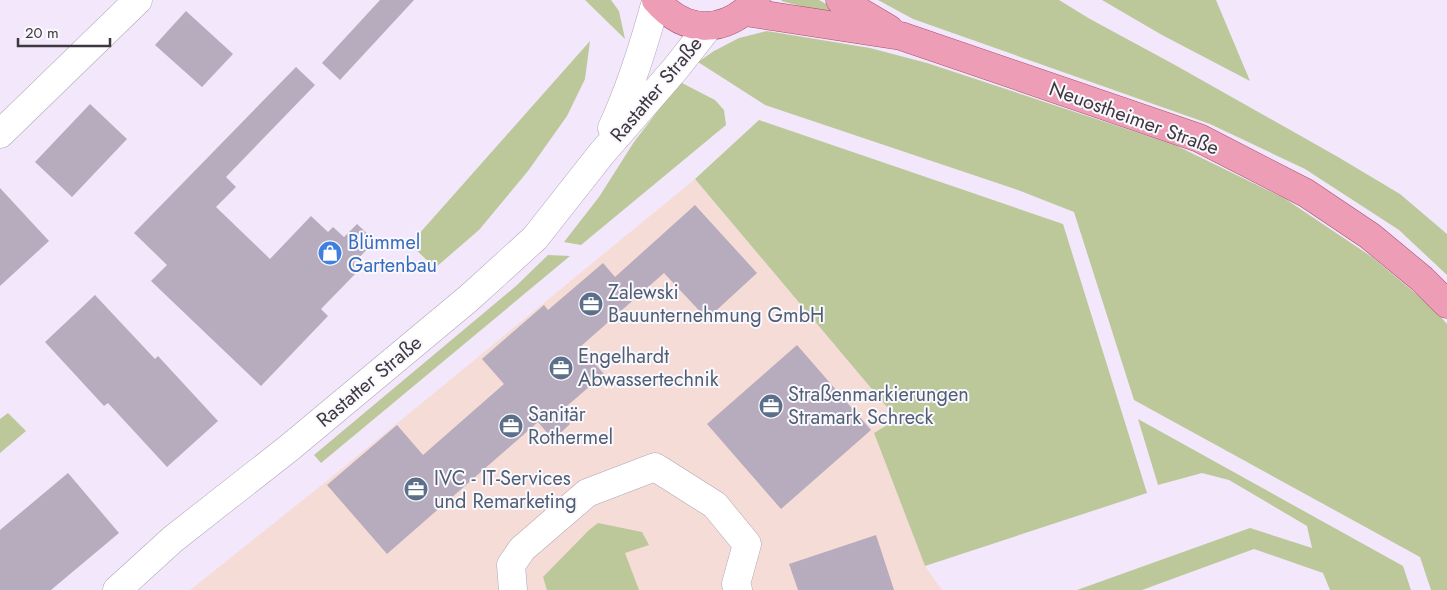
<svg xmlns="http://www.w3.org/2000/svg" width="1447" height="590" viewBox="0 0 1447 590" font-family="Jost,sans-serif">
<style>
.commercial{fill:#f6dcd6}
.green{fill:#bcc89a}
.building{fill:#b7abbe}
.lines{fill:none;stroke-linecap:round;stroke-linejoin:round}
.minor-casing{stroke:#b0a4b7;stroke-width:29}
.major-casing{stroke:#a84f6e;stroke-width:29}
.minor{stroke:#fff;stroke-width:28}
.major{stroke:#ee9db6;stroke-width:28}
.labels{text-anchor:middle;stroke-width:4;stroke-linejoin:round;paint-order:stroke}
.street-label{font-size:20px;fill:#3d3840;stroke:#fbf8fd}
.shop-label{font-size:20px;fill:#366cbe;stroke:#fbf8fd;text-anchor:start}
.service-label{font-size:20px;fill:#4e5e75;stroke:#fbf8fd;text-anchor:start}
</style>
<rect width="100%" height="100%" fill="#f3e7fb"/>
<path class="commercial" d="M695,179l202,240 -23,14 51,133 17,24h-752l138,-110z"/>
<path class="green" d="M585,0h26l8,11 6,28z
M782,0h37l36,20 -74,-19z
M878,0h181l31,19 85,46 163,92 62,37 47,40v41l-48,-45 -94,-61 -95,-45 -297,-105z
M1102,0h114l34,81 -88,-46z
M767,31l103,17 57,15 248,82 109,53 88,59 61,51 14,16v266h-16l-11,-33 -286,-157 -60,-188 -56,-22 -253,-85 -67,-43 16,-11 25,-13z
M590,41l-5,38 -18,37 -39,55 -49,59 -44,38 -25,-24z
M680,82l35,18 9,10 2,15 -145,120 -17,-3 35,-45 35,-55z
M759,120l304,104 84,269 -222,73 -51,-133 23,-14 -202,-240z
M548,255l22,1 -249,207 -7,-8 202,-169z
M8,413l18,18 -26,22v-34z
M1138,419l265,147 8,24h-81l-7,-17 -69,-24 -112,41h-65l173,-62 62,20 -5,-22 -78,-46 -27,-7 -44,12z
M598,523l44,9 7,13 -24,8 14,37h-92l-4,-13 46,-47z"/>
<path class="building" d="M380,0h34l-74,80 -18,-17z
M186,11l47,43 -31,33 -47,-42z
M296,67l19,18 -89,92 10,10 -20,20 54,52 41,-43 17,16 5,-5 11,10 13,-13 18,17 -21,22 6,6 -39,40 7,7 -67,70 -110,-105 16,-16 -33,-32z
M90,104l37,35 -55,58 -37,-35z
M0,188l49,53 -49,45z
M695,205l62,68 -50,46 -43,-46 -84,74 24,27 -44,38 10,12 -17,16 -15,-18 -151,132 -60,-69 70,-60 26,30 81,-71 -22,-25 62,-54 4,5 55,-47 12,14z
M95,295l60,64 3,-3 60,65 -51,46 -59,-64 -4,3 -59,-64z
M797,345l74,85 -90,79 -74,-85z
M68,473l51,60 -68,57h-51v-60z
M876,535l18,55h-96l-9,-26z"/>
<g class="lines">
<defs>
<path id="minor" d="M612,128c19,-41 32,-83 44,-127
M0,134l138,-134
M117,590l56,-51 116,-91 180,-150 66,-60 67,-85 74,-85 33,-42
M513,590l-2,-25 11,-16 65,-56 68,-26 60,38 32,39 -11,40 2,6"/>
<path id="major" d="M656,0c30,35 70,34 100,0
M840,0l49,29
M745,12l156,24 298,102 107,55 64,43 52,43 25,25"/>
</defs>
<use href="#minor" class="minor-casing"/>
<use href="#major" class="major-casing"/>
<use href="#minor" class="minor"/>
<use href="#major" class="major"/>
</g>
<defs>
<symbol id="shop-disc" viewBox="-11 -11 22 22"><circle r="9.5" fill="#3f7fe0" stroke="#fbf8fd"/><path d="M-5-2.5h2.3a2.7 3.5 0 0 1 5.4 0H5L5.5 6h-11ZM-1.5-2.5h3a1.5 2.3 0 0 0-3 0Z" fill="#fff"/></symbol>
<symbol id="office-disc" viewBox="-11 -11 22 22"><circle r="9.5" fill="#5c6f8a" stroke="#fbf8fd"/><path d="M-6-3h4V-5.5h4V-3h4V5H-6ZM-1-4.5V-3h2v-1.5ZM-6 0V1H6V0Z" fill="#fff"/></symbol>
</defs>
<g fill-rule="evenodd">
<use href="#shop-disc" x="316" y="239" width="28" height="28"/>
<use href="#office-disc" x="577" y="290" width="28" height="28"/>
<use href="#office-disc" x="547" y="354" width="28" height="28"/>
<use href="#office-disc" x="757" y="392" width="28" height="28"/>
<use href="#office-disc" x="497" y="412" width="28" height="28"/>
<use href="#office-disc" x="402" y="475" width="28" height="28"/>
</g>
<g class="labels">
<g class="street-label">
<text transform="translate(656 89) rotate(-50)" y="7">Rastatter Straße</text>
<text transform="translate(1134 118) rotate(20)" y="7">Neuostheimer Straße</text>
<text transform="translate(369 381) rotate(-40)" y="7">Rastatter Straße</text>
</g>
<g class="shop-label">
<text x="348" y="249">Blümmel<tspan x="348" dy="23">Gartenbau</tspan></text>
</g>
<g class="service-label">
<text x="608" y="299">Zalewski<tspan x="608" dy="23">Bauunternehmung GmbH</tspan></text>
<text x="578" y="363">Engelhardt<tspan x="578" dy="23">Abwassertechnik</tspan></text>
<text x="788" y="401">Straßenmarkierungen<tspan x="788" dy="23">Stramark Schreck</tspan></text>
<text x="528" y="421">Sanitär<tspan x="528" dy="23">Rothermel</tspan></text>
<text x="434" y="485">IVC - IT-Services<tspan x="434" dy="23">und Remarketing</tspan></text>
</g>
</g>
<path d="M18 38v8h92v-8" fill="none" stroke="#3d3840" stroke-width="2.5"/>
<text x="25" y="38" font-size="15" fill="#3d3840" stroke="#fbf8fd" stroke-width="4" paint-order="stroke">20 m</text>
</svg>
